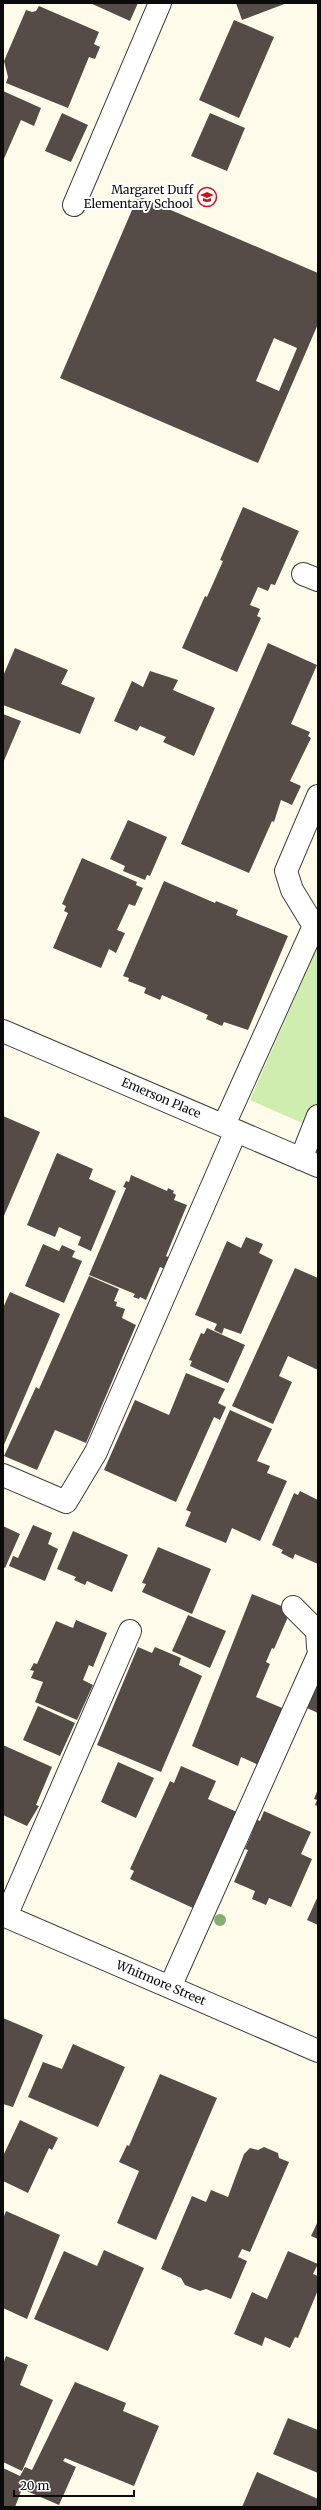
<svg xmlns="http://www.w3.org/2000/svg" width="321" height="2510" viewBox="0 0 321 2510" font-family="Merriweather,serif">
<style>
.green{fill:#d0edb0}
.building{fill:#554c47;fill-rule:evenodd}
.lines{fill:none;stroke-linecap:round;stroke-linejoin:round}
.minor-casing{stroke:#3e3e3e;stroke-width:24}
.minor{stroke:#fff;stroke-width:22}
.tree{fill:#89ab75}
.labels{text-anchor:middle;stroke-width:4;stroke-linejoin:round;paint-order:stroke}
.poi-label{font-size:12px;fill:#0b0b0b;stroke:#fff;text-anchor:end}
.street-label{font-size:12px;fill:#0b0b0b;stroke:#fff}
</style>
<rect width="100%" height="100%" fill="#fffbea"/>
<path class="green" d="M318,945v185l-68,-30z"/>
<path class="building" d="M90,3h48l-8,18z
M236,3h51l-45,17z
M39,6l60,26 -5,12 6,3 -5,12 -6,-2 -21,51 -62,-25 2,-6 -4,-16 22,-51 6,2 4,-1z
M234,20l40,17 -35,81 -40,-18z
M3,91l38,17 -7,18 -13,-6 -18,41z
M62,113l26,12 -17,37 -26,-11z
M210,113l35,15 -18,43 -36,-15z
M138,196l180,77v51l-60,139 -198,-85zM274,338l23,10 -18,43 -23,-10z
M243,507l56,24 -24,54 -4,-1 -3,7 -10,-4 -8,18 10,4 -3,7 4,2 -24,54 -55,-24 23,-52 2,1 16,-36 -3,-1z
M268,643l49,22 -26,59 19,8 -2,4 3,2 -21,43 11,5 -9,19 -11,-5 -7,22 -2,-1 -23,52 -68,-29z
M15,648l53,22 -7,14 34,14 -15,36 -77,-29v-29z
M150,671l28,9 -5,10 42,18 -21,48 -31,-14 3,-5 -26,-11 -3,5 -23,-10 18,-40 11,6z
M3,714l18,7 -18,42z
M128,820l39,17 -17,39 -3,-1 -2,5 -22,-9 2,-5 -15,-7z
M82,858l55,24 -1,3 7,3 -8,18 -6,-2 -12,26 8,3 -9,20 -7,-4 -8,19 -48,-20 15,-35 -4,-2 2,-5 -4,-2z
M164,881l51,22 1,-2 22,9 -2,5 52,21 -40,94 -24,-8 -2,4 -16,-7 2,-4 -46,-20 -2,5 -16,-7 2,-5 -18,-7 1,-3 -6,-2z
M3,1116l37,16 -37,86z
M57,1153l36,16 -4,10 27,12 -25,60 -13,-6 3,-8 -22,-10 -4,10 -28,-12z
M131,1175l36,16 1,-3 6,3 -1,2 3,2 -2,5 13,5 -21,51 4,2 -5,11 -5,-2 -14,33 -6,-3 -1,2 -6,-2 2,-3 -46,-19 37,-87 -3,-1 3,-6 3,1z
M246,1237l17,7 -4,9 14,7 -32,74 -17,-6 -2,6 -8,-4 3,-6 -22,-9 32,-74 14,7z
M43,1244l16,7 3,-6 13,6 -3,6 10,4 -18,42 -39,-17z
M295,1268l23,10v92l-30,-14 -9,20 13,6 -19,42 -41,-18z
M89,1276l30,13 -5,12 3,1 -1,4 9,3 -3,9 14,7 -50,118 -31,-13 -18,40 -33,-14 32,-69 3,2z
M10,1292l50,22 -57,133v-139z
M207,1328l38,17 -17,38 -38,-17 2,-5 -3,-1 12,-27 3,1z
M186,1373l39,16 -7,14 8,4 -6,13 -6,-3 -38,85 -72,-32 31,-70 34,15z
M230,1410l42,19 -15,32 13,5 -3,7 20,8 -27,60 -28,-13 -6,15 -41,-17 6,-14 -5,-2z
M300,1491l18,9v64l-23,-10 -2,5 -12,-6 2,-3 -11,-5 22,-52 4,2z
M33,1525l19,8 -4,11 10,5 -13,32 -36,-15 4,-10 5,2z
M3,1526l17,8 -15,34 -2,-1z
M73,1531l55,24 -16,37 -25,-11 -2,4 -11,-5 2,-3 -19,-8z
M158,1547l53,22 -19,45 -50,-22 4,-8 -4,-1z
M252,1594l39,16 -17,39 -2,-1 -6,14 4,2 -14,33 31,13 -24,57 -22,-10 -3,9 -46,-20z
M188,1615l38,16 -16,37 -38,-17z
M76,1620l31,13 -14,34 -4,-2 -6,15 10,5 -16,35 -42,-18 8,-20 -12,-4 3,-7 -4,-1 4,-7 3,1 19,-43 17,7z
M138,1647l14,6 3,-6 26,11 -2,7 23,11 -41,96 -64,-27z
M318,1681v32l-11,-5z
M38,1706l37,17 -15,33 -37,-16z
M3,1745l49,22 -16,38 3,1 -12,20 -24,-11z
M118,1762l36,16 -18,40 -35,-16z
M181,1766l35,15 -8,18 31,14 -39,89 -3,-2 -4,8 -63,-29 4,-8 -4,-2 40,-88 4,2z
M318,1789v17l-3,-1 2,-5 -3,-1z
M264,1811l47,21 -10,22 11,5 -21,48 -22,-9 -3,7 -14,-6 3,-8 -21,-9 14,-32 -3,-1 7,-16 -3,-1 6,-13 5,2z
M318,1896v29l-11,-5z
M3,2018l40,17 -30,72 -10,-3z
M73,2044l52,23 -27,60 -70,-30 15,-35 19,7z
M160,2074l57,24 -61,142 -39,-17 22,-52 -20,-9 8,-17 2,1z
M20,2120l38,18 -6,12 -3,-2 -21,45 -25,-12v-25z
M264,2147l14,6 1,5 10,4 -39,90 -8,-3 -4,8 9,4 -16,38 -25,-10 -6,2 -15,-6 -4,-7 -20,-9 31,-73 14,6 5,-12 17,7 16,-43 6,-6 8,2z
M6,2211l54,24 -33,84 -24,-11v-89z
M318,2221v18l-7,-3z
M104,2250l40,18 -36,83 -74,-32 30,-68 33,15z
M288,2251l30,13 -5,10 5,2v14l-20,48 -3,-1 -5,11 -25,-11 -3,9 -28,-12 18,-42 15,7z
M6,2356l22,9 -8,20 33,15 -31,71 -19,-9v-98z
M75,2382l51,21 -3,8 36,15 -25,60 -69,-28 -2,3 13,6 -17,38 -37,-16 -7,18h-12v-39l17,8 5,-9 7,3z
M288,2418l30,12v43l-45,-19z
M257,2472l61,27v8h-76z"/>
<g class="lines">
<defs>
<path id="minor" d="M74,205l86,-202
M303,574l15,6
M3,1031l315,135
M224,1125l90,-199 -22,-36 -6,-19 32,-75
M301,1159l17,-43
M3,1475l63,27 30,-50 140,-321
M293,1607l24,24 1,16
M3,1915l315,136
M6,1916l124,-285
M170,1987l148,-331"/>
</defs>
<use href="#minor" class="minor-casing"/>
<use href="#minor" class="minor"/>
</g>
<circle class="tree" cx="220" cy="1920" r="6"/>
<defs>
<symbol id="school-ring" viewBox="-11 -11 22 22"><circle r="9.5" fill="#fff" stroke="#c81620" stroke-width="1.5"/><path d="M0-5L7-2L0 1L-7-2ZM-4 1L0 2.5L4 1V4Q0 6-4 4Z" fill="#c81620"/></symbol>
</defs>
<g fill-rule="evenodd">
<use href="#school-ring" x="196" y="186" width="22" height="22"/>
</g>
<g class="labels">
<g class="poi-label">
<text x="193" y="194">Margaret Duff<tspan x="193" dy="14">Elementary School</tspan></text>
</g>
<g class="street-label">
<text transform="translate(161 1098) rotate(23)" y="4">Emerson Place</text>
<text transform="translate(161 1983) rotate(23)" y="4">Whitmore Street</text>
</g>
</g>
<rect width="321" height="2510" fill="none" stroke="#0b0b0b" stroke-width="8"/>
<path d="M14 2490v6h120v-6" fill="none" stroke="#0b0b0b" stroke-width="2"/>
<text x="20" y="2490" font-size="12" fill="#0b0b0b" stroke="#ffffff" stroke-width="3" paint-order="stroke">20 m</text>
</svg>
